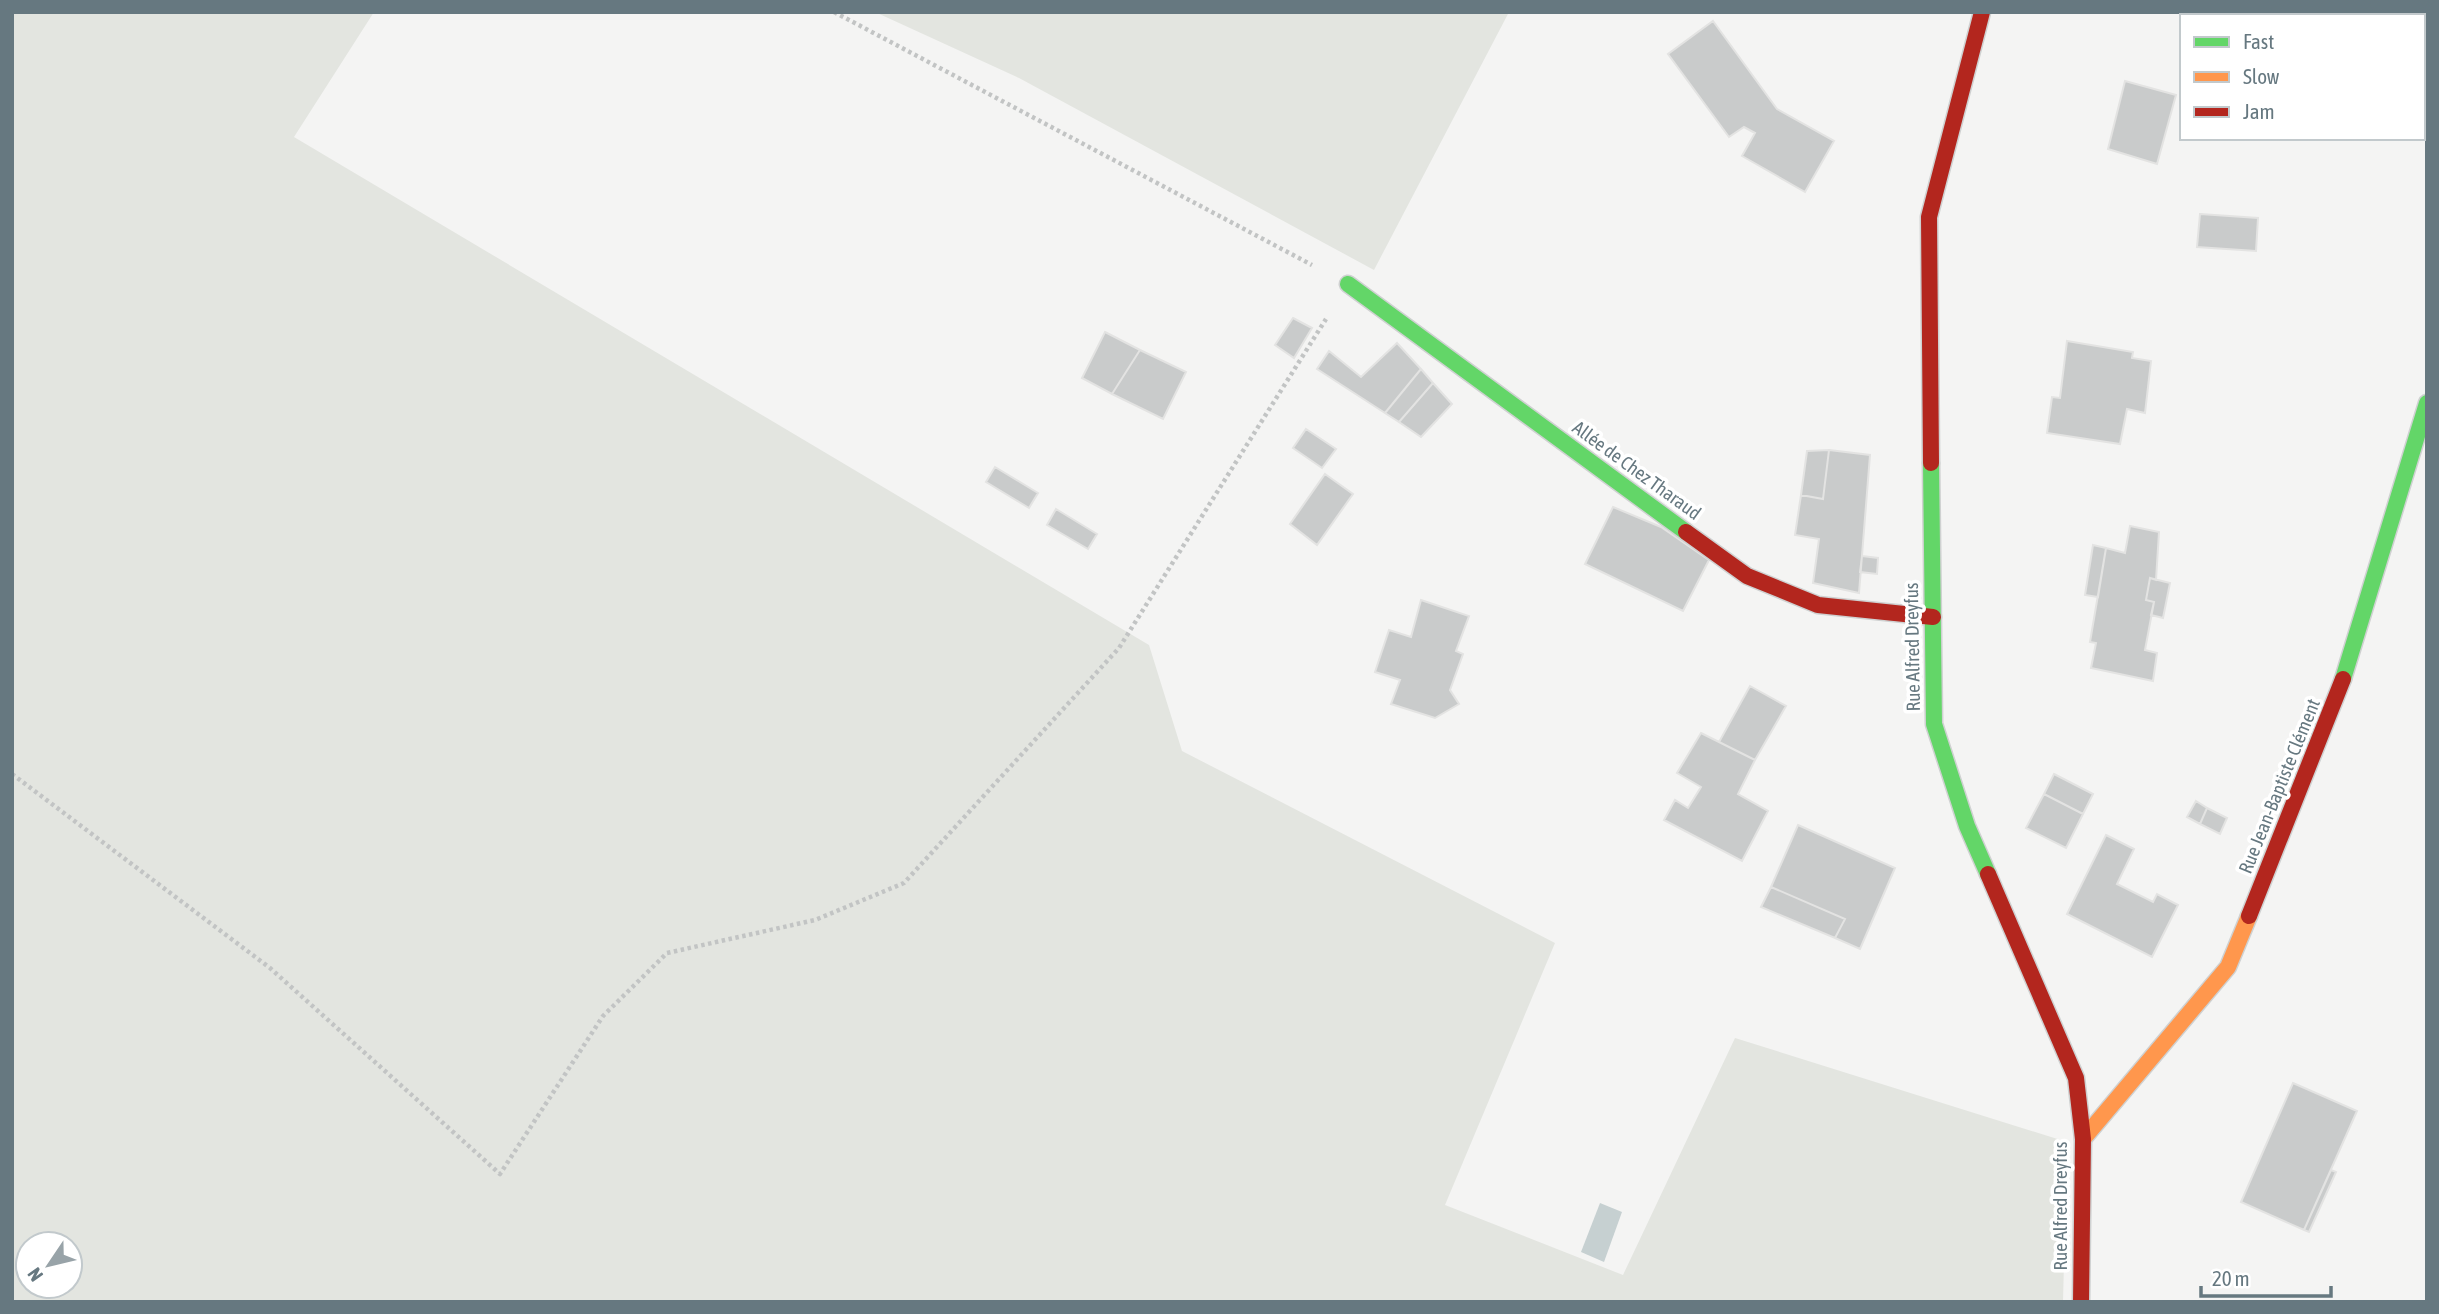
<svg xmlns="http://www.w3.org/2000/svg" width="2439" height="1314" viewBox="0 0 2439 1314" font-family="'Asap Condensed',sans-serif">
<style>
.green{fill:#e3e5e0;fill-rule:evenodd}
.water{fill:#c6d0d1}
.building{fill:#c9cbcb;stroke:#e3e3e2;stroke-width:2}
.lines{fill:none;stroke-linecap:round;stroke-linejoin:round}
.fast-casing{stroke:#cfd1d1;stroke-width:19}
.slow-casing{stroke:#cfd1d1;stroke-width:19}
.jam-casing{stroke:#cfd1d1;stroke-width:19}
.path{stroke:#c2c4c4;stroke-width:4.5;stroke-dasharray:3.5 3.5;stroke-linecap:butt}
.fast{stroke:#63d668;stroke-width:16}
.slow{stroke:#ff974d;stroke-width:16}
.jam{stroke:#b3261e;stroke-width:16}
.labels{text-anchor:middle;stroke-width:7;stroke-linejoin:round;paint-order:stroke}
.street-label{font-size:19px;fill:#667880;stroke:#fff}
</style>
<rect width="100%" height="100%" fill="#f4f4f3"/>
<path class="green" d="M12,12h362l-80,125 855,508 33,106 373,192 -110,262 178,70 112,-237 332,104 -4,160h-2051zM28,1244h42v42h-42z
M875,12h634l-135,258 -355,-192z"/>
<path class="water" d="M1600,1203l22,9 -18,50 -23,-10z"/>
<path class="building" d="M2427,13v47l-4,-2v-40z
M1713,21l64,88 57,32 -29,51 -63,-36 13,-23 -11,-6 -15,10 -61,-83z
M2125,81l51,14 -19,69 -49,-15z
M2200,214l58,4 -2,33 -59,-4z
M1293,318l19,10 -18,30 -19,-13z
M1105,332l35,18 -28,44 -30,-16z
M2067,341l66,11 -1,6 19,3 -6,52 -18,-4 -7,35 -73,-11 5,-36 8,1z
M1397,343l24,26 -36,44 -68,-44 12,-18 32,26z
M1140,350l46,22 -23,47 -51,-25z
M1421,369l12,14 -34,39 -14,-9z
M1433,383l19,21 -31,33 -22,-15z
M1306,429l30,20 -14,19 -29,-20z
M1829,450l-6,49 -22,-4 6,-44z
M1829,450l41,5 -11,138 -46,-10 6,-44 -24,-4 6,-40 22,4z
M995,467l43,26 -9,15 -43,-26z
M1325,474l28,20 -36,51 -27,-21z
M1613,507l48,20 48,33 -26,51 -98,-47z
M1056,509l41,25 -9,15 -41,-24z
M2130,526l29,6 -3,48 -6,-2 -4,22 8,2 -9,48 12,3 -4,28 -62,-13 5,-25 -6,-1 16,-94 19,5z
M2093,545l13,3 -8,49 -13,-2z
M1862,556l16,2 -1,16 -17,-2z
M2150,578l20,5 -7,35 -12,-3 3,-13 -8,-2z
M1421,600l48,16 -13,35 7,3 -13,36 9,14 -24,14 -44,-14 9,-24 -25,-8 14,-42 22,7z
M1750,686l36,20 -31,54 -36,-18z
M1701,733l54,27 -17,34 30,17 -26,50 -78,-41 11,-20 13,8 13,-21 -24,-14z
M2054,774l39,20 -10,20 -39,-20z
M2044,794l39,20 -17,34 -40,-20z
M2196,801l11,7 -7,16 -13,-7z
M2207,808l20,10 -7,16 -20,-10z
M1798,825l97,43 -35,81 -25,-11 10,-19 -74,-32z
M2106,835l28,14 -17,35 36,18 4,-8 21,11 -26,52 -85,-43z
M1771,887l74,32 -10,19 -74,-31z
M2293,1083l64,28 -53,119 -63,-28z
M2331,1170l5,2 -27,60 -5,-2z"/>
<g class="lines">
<defs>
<path id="fast" d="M1348,284l338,248
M1931,463l3,261 33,102 21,48
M2343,679l84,-276"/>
<path id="slow" d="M2083,1139l145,-172 21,-51"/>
<path id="jam" d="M1931,463l-2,-246 53,-205
M1686,532l61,44 71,29 115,12
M1988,874l88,204 7,61 -2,163
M2249,916l94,-237"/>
</defs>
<use href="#fast" class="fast-casing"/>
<use href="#slow" class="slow-casing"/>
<use href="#jam" class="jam-casing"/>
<path class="path" d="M834,12l478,253
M12,774l258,194 230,206 103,-158 64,-63 148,-33 89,-37 215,-235 207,-329"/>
<use href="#fast" class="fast"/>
<use href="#slow" class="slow"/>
<use href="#jam" class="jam"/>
</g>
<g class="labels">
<g class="street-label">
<text transform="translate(1637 470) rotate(36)" y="7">Allée de Chez Tharaud</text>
<text transform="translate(1912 647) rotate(-91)" y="7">Rue Alfred Dreyfus</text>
<text transform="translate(2279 786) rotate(-68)" y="7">Rue Jean-Baptiste Clément</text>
<text transform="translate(2060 1206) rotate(-90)" y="7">Rue Alfred Dreyfus</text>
</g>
</g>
<rect width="2439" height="1314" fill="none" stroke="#667880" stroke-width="28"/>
<rect x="2180" y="14" width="245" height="126" fill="#ffffff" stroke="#c2c9cc" stroke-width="2"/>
<rect x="2194" y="37" width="35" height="10" fill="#63d668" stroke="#c2c9cc" stroke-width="2"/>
<text x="2243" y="49" font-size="21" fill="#667880">Fast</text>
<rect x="2194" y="72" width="35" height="10" fill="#ff974d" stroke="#c2c9cc" stroke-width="2"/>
<text x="2243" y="84" font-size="21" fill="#667880">Slow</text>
<rect x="2194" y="107" width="35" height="10" fill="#b3261e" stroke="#c2c9cc" stroke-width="2"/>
<text x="2243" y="119" font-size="21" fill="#667880">Jam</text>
<g transform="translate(49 1265) rotate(235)"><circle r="33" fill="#ffffff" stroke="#c2c9cc" stroke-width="2"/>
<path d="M0-5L12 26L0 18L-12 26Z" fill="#98a3a8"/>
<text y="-10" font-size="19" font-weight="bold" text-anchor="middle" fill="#667880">N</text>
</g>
<path d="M2201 1286v10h130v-10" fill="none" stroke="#667880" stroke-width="3.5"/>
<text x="2212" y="1286" font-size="21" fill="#667880" stroke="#ffffff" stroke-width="5" paint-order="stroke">20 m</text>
</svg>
